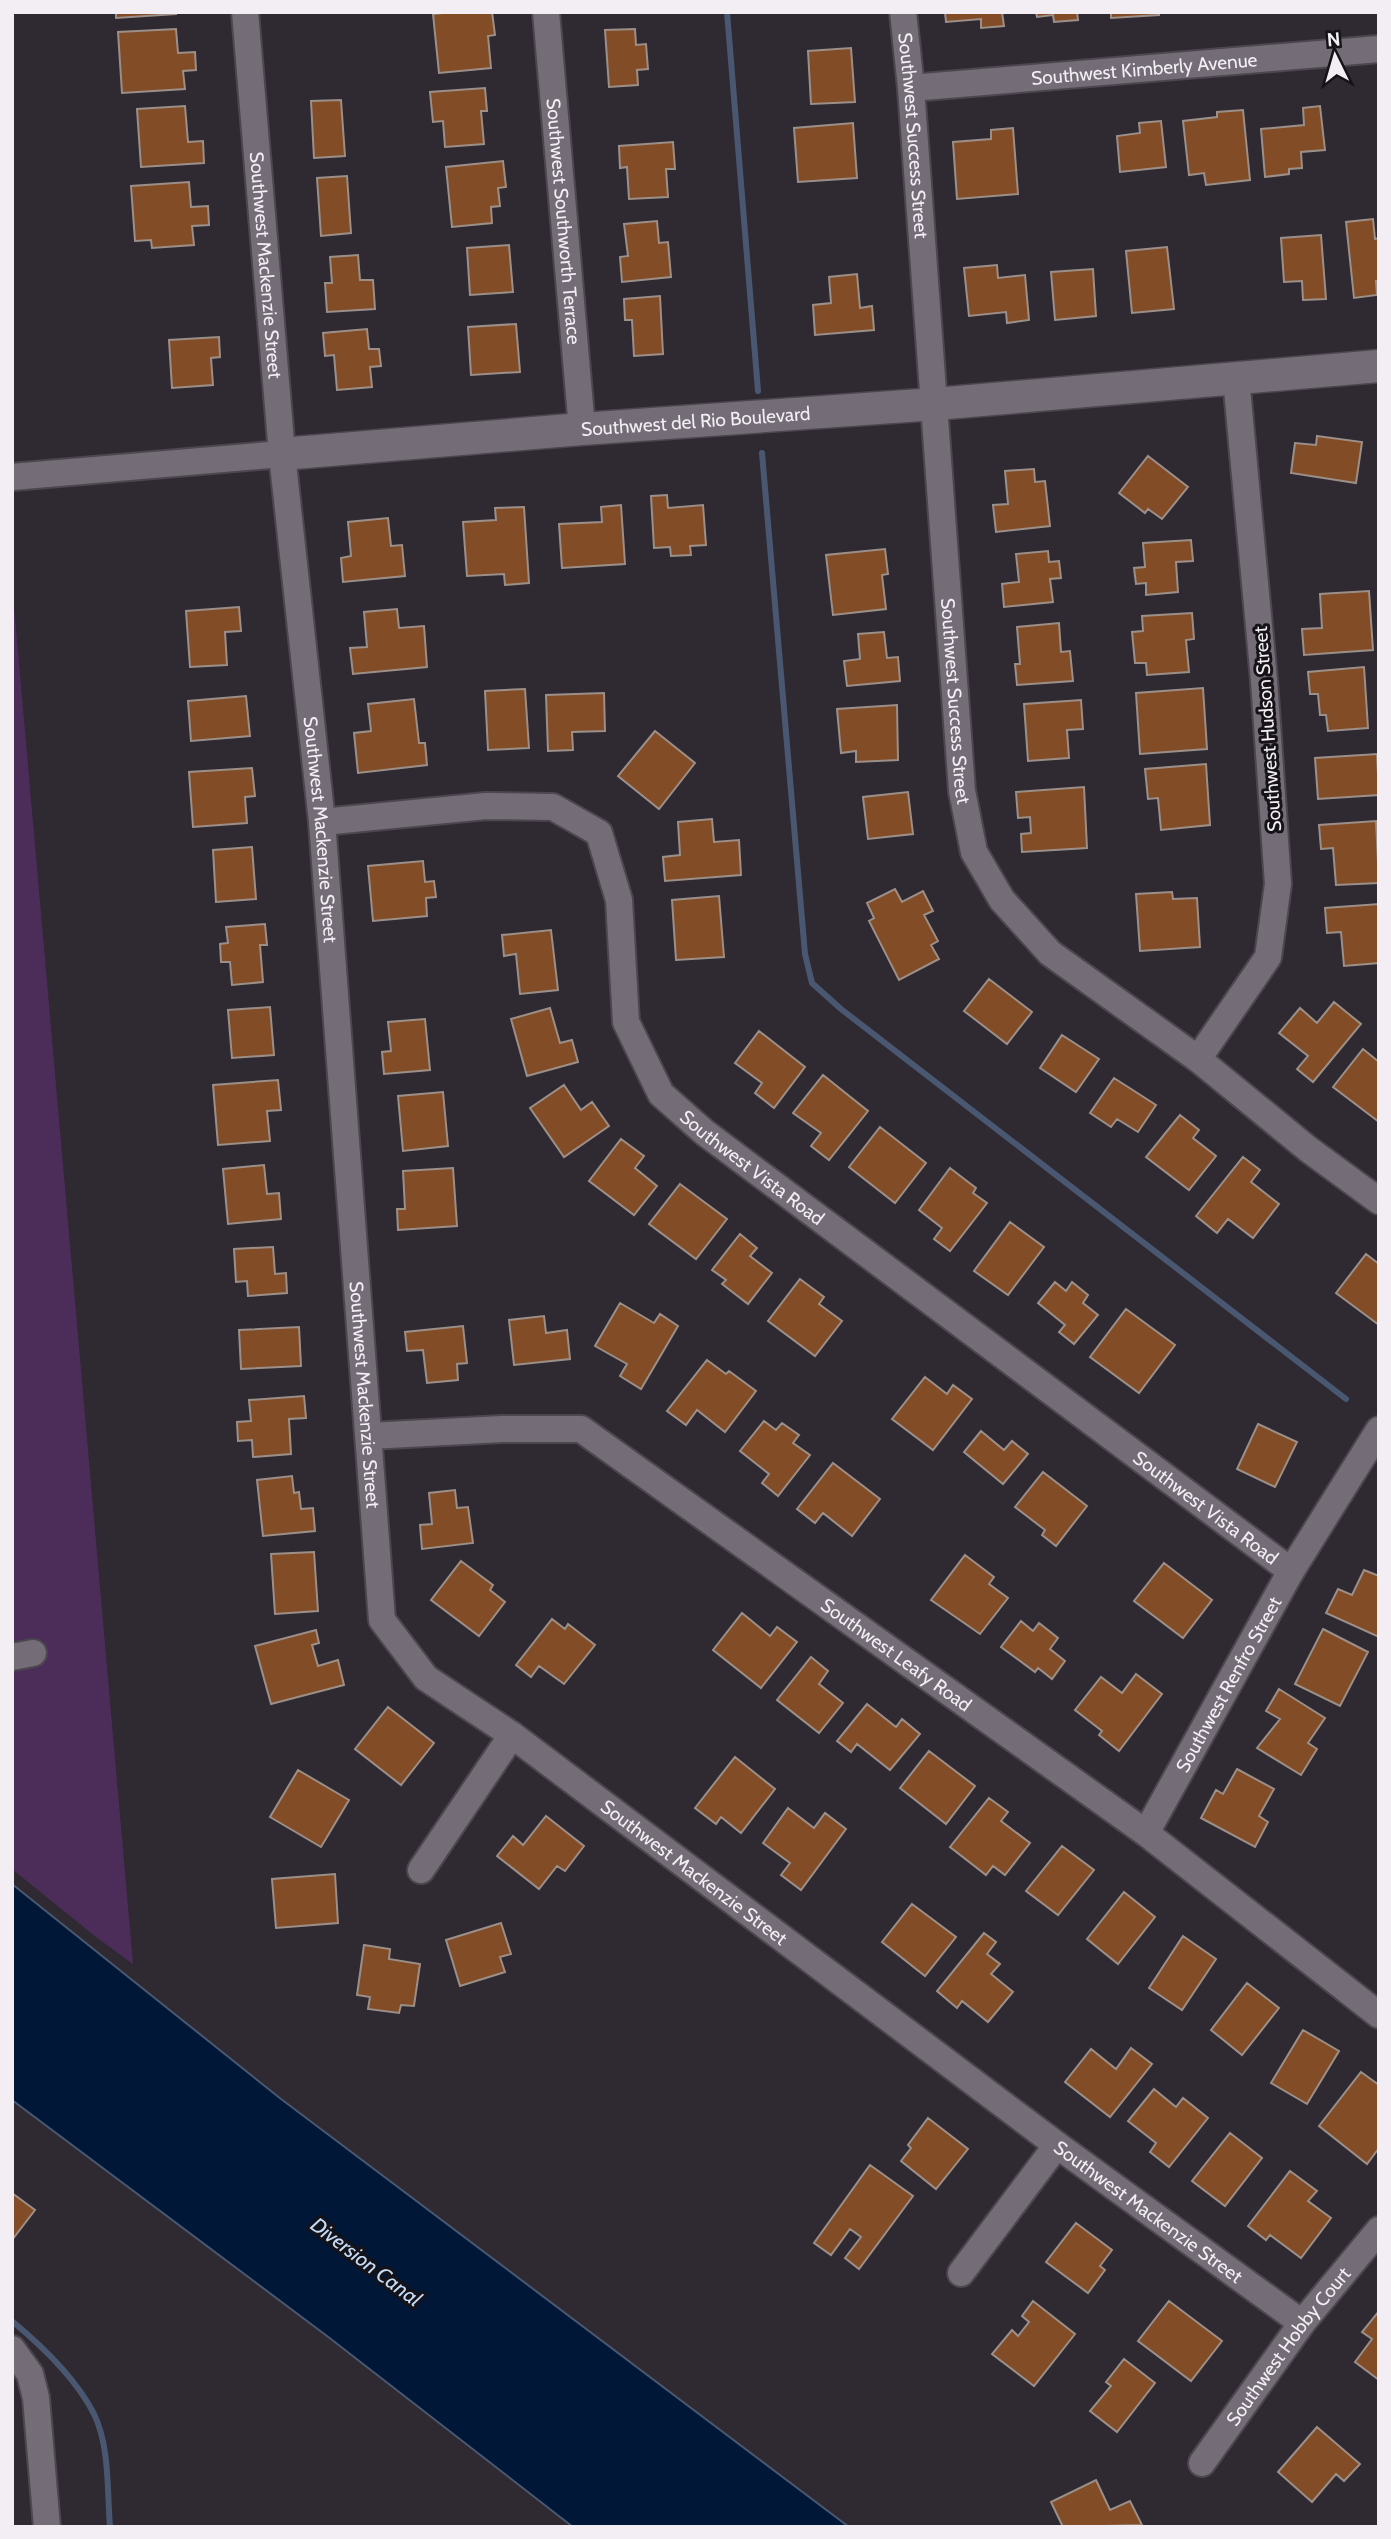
<svg xmlns="http://www.w3.org/2000/svg" width="1391" height="2539" viewBox="0 0 1391 2539" font-family="Cabin,sans-serif">
<style>
.green{fill:#4c2d5a}
.water{fill:#001737;stroke:#495870;stroke-width:2}
.lines{fill:none;stroke-linecap:round;stroke-linejoin:round}
.stream{stroke:#495870;stroke-width:6}
.building{fill:#824c27;stroke:#9b8f88;stroke-width:2}
.minor-casing{stroke:#4c474e;stroke-width:30}
.tertiary-casing{stroke:#4c474e;stroke-width:35}
.minor{stroke:#746d77;stroke-width:26}
.tertiary{stroke:#746d77;stroke-width:32}
.labels{text-anchor:middle;stroke-width:6;stroke-linejoin:round;paint-order:stroke}
.street-label{font-size:19px;fill:#f2eef4;stroke:#151317}
.water-label{font-size:21px;font-style:italic;fill:#c4dbf9;stroke:#151317}
</style>
<rect width="100%" height="100%" fill="#2f2932"/>
<path class="green" d="M12,583l121,1381 -37,-27 -84,-68z"/>
<path class="water" d="M12,1884l269,215 568,428h-276l-246,-191 -315,-236z"/>
<g class="lines">
<path class="stream" d="M727,12l31,379
M762,453l43,501 7,29 29,26 505,390
M12,2321c30,25 64,57 82,93 16,33 13,77 16,113"/>
</g>
<path class="building" d="M116,12h60v2l-60,4z
M453,12h39l3,23 -7,1 3,32 -52,5 -6,-59z
M945,12h57l2,14 -23,2v-9l-35,3z
M1036,12h41l1,8 -24,2 -1,-7 -16,2z
M1111,12h48v3l-48,3z
M176,29l2,24 17,-1 1,18 -13,1 2,18 -63,4 -4,-61z
M635,29l1,16 10,-1 2,25 -11,1 1,15 -29,2 -4,-57z
M851,48l4,54 -44,2 -3,-53z
M485,88l2,23h-6l3,33 -39,3 -2,-26 -10,1 -3,-30z
M341,100l4,56 -31,2 -3,-57z
M185,106l3,36 15,-1 1,22 -63,4 -4,-58z
M1320,106l5,44 -24,2 1,16 -13,1v5l-24,3 -4,-48 43,-4 -1,-17z
M1243,110l7,70 -44,5 -2,-12 -15,2 -6,-54 34,-4v-5z
M1161,121l5,46 -46,5 -3,-36 23,-3 -1,-10z
M853,123l4,55 -59,4 -4,-54z
M1013,128l5,66 -61,5 -4,-57 38,-3v-9z
M673,142l2,27h-9l2,28 -39,2 -2,-32 -7,1 -1,-22z
M503,161l3,26 -8,1 2,18 -9,1 1,16 -40,4 -6,-60z
M347,176l4,57 -30,3 -4,-58z
M189,182l2,25 17,-1 1,19 -17,1 2,19 -42,3 -1,-8 -16,1 -4,-55z
M1373,219l2,20 4,-1v43h-3l1,14 -23,3 -8,-76z
M657,221l2,22 9,-1 3,35 -49,5 -2,-25 8,-1 -4,-32z
M1321,235l5,64 -23,1 -1,-19 -18,1 -3,-44z
M509,245l4,47 -43,3 -3,-47z
M1167,247l7,62 -42,4 -6,-62z
M358,255l2,25h13l2,29 -48,3 -2,-29h7l-2,-26z
M997,265l1,13 27,-3 4,45 -22,3 -1,-11 -37,4 -5,-48z
M1093,269l3,47 -41,4 -4,-48z
M857,274l3,34 12,-2 2,24 -59,5 -2,-30 18,-2 -2,-26z
M660,296l3,58 -29,2 -2,-36h-7l-1,-21z
M516,324l4,48 -49,3 -3,-48z
M367,329l2,20h10l2,17 -11,1 2,20 -35,3 -3,-35 -9,1 -2,-23z
M219,337l1,20 -9,1 2,27 -41,3 -3,-48z
M1317,436l45,6 -6,41 -65,-10 4,-30 21,2z
M1148,456l40,31 -26,32 -14,-10 -3,4 -26,-20z
M1034,469l1,13 10,-1 5,45 -54,6 -3,-27 15,-1 -3,-33z
M667,495l1,13 35,-3 3,40 -16,1 1,9 -20,1 -1,-9 -16,1 -3,-52z
M621,505l4,59 -63,4 -3,-44 43,-2 -1,-15z
M524,507l5,76 -24,2 -1,-11 -37,2 -4,-54 33,-2 -1,-12z
M388,518l3,28 11,-1 3,31 -62,6 -2,-24 10,-2 -3,-34z
M1191,540l2,21 -17,1 2,30 -32,3v-12l-10,1 -2,-16 11,-1 -2,-24z
M885,549l3,25 -6,1 4,34 -53,6 -7,-60z
M1048,551l1,11 10,-1 2,17 -11,1 3,23 -49,5 -2,-23 17,-2 -3,-28z
M1369,591l4,59 -69,5 -2,-26 20,-1 -2,-34z
M239,607l2,24 -16,1 2,33 -37,2 -4,-56z
M397,609l2,19 25,-2 3,41 -74,7 -3,-26 17,-1 -3,-35z
M1192,613l2,26 -8,1 3,32 -42,3 -1,-12h-11l-3,-31 11,-1 -1,-15z
M1059,623l2,29 9,-1 3,30 -56,4 -2,-21h5l-3,-37z
M884,632l3,26 11,-1 2,24 -53,5 -3,-25 16,-2 -2,-25z
M1364,667l4,61 -40,3 -2,-16h-6l-2,-21h-8l-2,-22z
M1203,688l4,61 -67,5 -4,-61z
M525,689l4,59 -41,2 -3,-59z
M604,693l1,38 -33,1 1,18 -25,1 -2,-56z
M246,696l4,40 -59,5 -3,-40z
M414,699l5,44h6l2,22 -69,8 -4,-40 17,-2 -3,-27z
M1081,700l2,29 -16,1 2,28 -41,3 -4,-57z
M897,705l1,55 -42,2v-11l-15,2 -4,-44z
M655,731l40,32 -36,46 -41,-33z
M1377,754l2,41 -61,4 -3,-41z
M1206,764l4,61 -49,5 -3,-32 -10,1 -3,-30z
M252,768l3,28 -10,1 2,26 -54,4 -4,-55z
M1084,787l3,61 -65,4 -1,-18 10,-1 -1,-16 -12,1 -2,-26z
M908,792l5,42 -45,5 -5,-42z
M712,819l2,23 25,-2 2,35 -76,6 -2,-24 17,-2 -2,-33z
M1376,821l3,62 -43,2 -3,-37 -12,1 -2,-24z
M252,847l4,52 -40,3 -3,-52z
M423,861l2,21 9,-1 2,16 -10,1 1,18 -54,5 -5,-55z
M895,889l7,13 21,-11 10,20 -9,4 14,26 -7,4 8,14 -40,21 -30,-59 5,-3 -7,-15z
M1172,892l1,7 24,-1 3,49 -60,4 -4,-57z
M719,896l5,61 -48,3 -4,-60z
M1379,904v59l-35,3 -3,-34 -14,1 -2,-25z
M265,924l2,21h-7l3,37 -31,3 -2,-23h-9l-1,-18 8,-1 -2,-16z
M551,930l7,60 -38,4 -4,-40 -12,2 -2,-21z
M989,979l43,33 -25,32 -43,-33z
M1334,1002l27,22 -48,58 -16,-13 11,-13 -29,-23 21,-25 17,15z
M270,1007l4,48 -42,3 -4,-48z
M550,1008l10,35 12,-3 6,22 -51,14 -16,-57z
M425,1019l5,51 -46,4 -2,-22 9,-1 -3,-29z
M759,1031l46,36 -31,41 -19,-15 7,-10 -27,-20z
M1062,1035l37,24 -23,33 -36,-24z
M1363,1049l16,13v60l-46,-35z
M823,1075l45,36 -39,49 -18,-14 10,-13 -28,-20z
M1114,1078l42,27 -18,27 -21,-13 -6,8 -21,-14z
M278,1080l3,30 -14,1 3,30 -52,4 -5,-60z
M564,1085l17,25 11,-8 17,24 -45,31 -34,-49z
M443,1092l5,54 -45,5 -5,-55z
M1180,1115l19,15 -6,8 23,18 -27,34 -43,-33z
M880,1127l46,36 -31,40 -46,-36z
M621,1139l23,17 -9,12 22,18 -23,29 -45,-34z
M1243,1157l17,13 -9,12 28,22 -26,34 -25,-19 -11,14 -21,-17z
M264,1165l3,29 12,-1 2,26 -53,5 -5,-55z
M453,1168l4,58 -59,4 -1,-21h8l-2,-38z
M950,1168l26,20 -3,5 14,10 -37,48 -16,-12 8,-11 -23,-18z
M680,1184l47,35 -31,40 -47,-35z
M1010,1222l34,25 -36,48 -34,-24z
M740,1234l17,14 -7,8 22,17 -24,31 -26,-20 4,-4 -14,-10z
M273,1247l2,27 11,-1 1,20 -39,3 -1,-15 -11,1 -2,-33z
M1366,1254l13,10v61l-43,-32z
M800,1279l24,18 -5,7 23,17 -27,35 -47,-35z
M1055,1282l11,9 6,-9 16,13 -5,8 15,12 -24,29 -15,-12 6,-7 -27,-22z
M620,1303l34,20 6,-9 18,12 -37,63 -21,-13 7,-12 -32,-18z
M1126,1309l49,36 -36,48 -49,-36z
M544,1316l2,17 21,-3 3,29 -56,6 -5,-45z
M463,1326l4,37 -10,1 1,16 -31,3 -4,-33 -16,1 -2,-19z
M299,1327l2,39 -60,3 -2,-39z
M707,1360l19,14 3,-3 27,20 -31,41 -28,-22 -11,15 -19,-14z
M925,1377l22,17 6,-9 19,14 -39,51 -41,-31z
M304,1396l2,22 -17,1 2,35 -38,3 -1,-17 -14,1 -1,-19 14,-1 -2,-21z
M764,1421l12,9 6,-7 17,12 -6,8 17,12 -32,41 -16,-13 7,-9 -29,-23z
M1258,1424l39,18 -22,45 -38,-18z
M981,1431l23,19 8,-9 16,13 -25,30 -39,-32z
M833,1463l47,36 -28,37 -29,-23 -8,10 -18,-14z
M1043,1472l44,34 -31,40 -14,-11 3,-5 -30,-23z
M292,1476l2,17 5,-1 2,17 12,-1 2,23 -52,5 -6,-56z
M455,1490l2,18 11,-1 5,36 -51,6 -2,-24 12,-1 -3,-31z
M314,1552l4,59 -43,3 -4,-60z
M965,1555l29,22 -5,7 19,14 -28,36 -49,-34z
M461,1561l32,24 -3,5 15,12 -26,34 -48,-36z
M1164,1563l48,37 -29,38 -49,-37z
M1364,1570l15,6v61l-53,-24 12,-24 14,6z
M742,1613l28,23 7,-9 20,15 -36,46 -48,-38z
M552,1619l13,10 3,-5 27,21 -31,39 -25,-18 -8,11 -15,-12z
M1021,1621l12,10 6,-8 19,15 -8,11 15,12 -13,18 -14,-11 -3,4 -34,-25z
M1323,1629l45,23 -28,54 -45,-22z
M316,1630l3,13 -7,2 6,21 20,-6 6,25 -73,19 -16,-58z
M811,1657l17,14 -9,13 24,19 -24,30 -42,-33z
M1136,1674l26,20 -43,57 -20,-16 3,-4 -27,-21 26,-33 21,16z
M1279,1689l46,29 -17,25 9,6 -16,26 -44,-27 23,-29 -14,-8z
M867,1704l29,23 6,-8 18,15 -30,36 -33,-26 -6,8 -14,-11z
M388,1707l46,36 -33,42 -46,-36z
M929,1751l46,35 -29,38 -46,-36z
M735,1757l40,32 -34,44 -20,-16 -5,7 -21,-16z
M1237,1769l37,20 -15,27 9,6 -13,25 -54,-29 15,-28 7,4z
M298,1770l51,30 -28,47 -51,-30z
M989,1798l19,14 -7,9 29,22 -25,32 -12,-9 -7,9 -36,-28z
M788,1808l26,20 11,-15 21,16 -45,61 -20,-15 9,-12 -27,-20z
M546,1816l38,30 -19,25 -8,-5 -18,23 -42,-33 16,-20 10,9z
M1062,1846l32,24 -36,45 -32,-24z
M335,1874l3,49 -62,5 -4,-49z
M1124,1892l31,25 -37,47 -31,-25z
M912,1904l44,33 -31,39 -43,-34z
M501,1923l10,31 -11,3 5,15 -45,14 -14,-46z
M984,1933l12,9 -9,12 13,10 -9,10 22,18 -25,30 -26,-21 -5,7 -20,-17z
M1183,1936l33,23 -34,51 -33,-22z
M364,1945l26,4 -1,10 31,5 -6,42 -13,-1 -2,8 -31,-4 2,-12 -13,-2z
M1247,1983l32,25 -37,47 -31,-25z
M1303,2030l36,21 -32,53 -36,-21z
M1131,2048l21,16 -42,53 -45,-35 26,-33 25,20z
M1361,2072l18,13v63l-12,16 -48,-38z
M1154,2089l22,18 7,-9 25,20 -39,49 -19,-15 6,-9 -28,-22z
M928,2118l40,31 -32,40 -35,-28 10,-13 -3,-3z
M1230,2133l32,25 -37,48 -33,-25z
M870,2165l43,31 -54,73 -14,-11 16,-21 -11,-8 -19,26 -17,-12z
M1290,2171l27,20 -9,10 23,17 -30,40 -31,-23 -4,5 -18,-14z
M12,2193l23,17 -23,30z
M1076,2223l36,27 -12,16 5,4 -17,23 -42,-31z
M1033,2301l42,33 -41,52 -42,-32 20,-24 6,6 11,-14 -7,-6z
M1169,2301l53,40 -31,40 -53,-40z
M1379,2311v69l-24,-18 17,-23 -10,-7z
M1124,2359l31,24 -38,49 -27,-21 21,-25 -5,-4z
M1317,2427l43,37 -16,17 -8,-7 -24,28 -34,-30z
M1096,2480l14,30 20,-9 12,24 -79,2 -12,-25z"/>
<g class="lines">
<defs>
<g id="minor">
<path id="s1" d="M245,12l37,442 40,368 60,798 44,58 86,57 545,410 245,178"/>
<path id="s2" d="M546,12l36,417"/>
<path id="s3" d="M903,12l8,76 51,703 12,61 28,48 48,53 148,106 110,90 71,52"/>
<path id="s4" d="M911,88l468,-39"/>
<path d="M12,477l270,-23"/>
<path id="s5" d="M322,822l164,-16 67,1 46,26 20,67 7,122 35,72 43,38 587,439"/>
<path d="M1198,1059l70,-102 10,-73 -14,-204 -28,-302"/>
<path id="s6" d="M369,1436l133,-7h79l565,404 233,182"/>
<path d="M12,1657l21,-4"/>
<path id="s7" d="M1146,1833l145,-262 88,-141"/>
<path d="M421,1870l91,-135"/>
<path d="M961,2273l96,-128"/>
<path d="M12,2349l18,25 6,24 11,129"/>
<path id="s8" d="M1202,2463l100,-140 77,-93"/>
</g>
<g id="tertiary">
<path id="s9" d="M282,454l300,-25 353,-25 444,-38"/>
</g>
</defs>
<use href="#minor" class="minor-casing"/>
<use href="#tertiary" class="tertiary-casing"/>
<use href="#minor" class="minor"/>
<use href="#tertiary" class="tertiary"/>
</g>
<g class="labels">
<g class="street-label">
<text dy="7" stroke="none"><textPath href="#s4" startOffset="234">Southwest Kimberly Avenue</textPath></text>
<text dy="7" stroke="none"><textPath href="#s3" startOffset="124">Southwest Success Street</textPath></text>
<text dy="7" stroke="none"><textPath href="#s2" startOffset="210">Southwest Southworth Terrace</textPath></text>
<text dy="7" stroke="none"><textPath href="#s1" startOffset="254">Southwest Mackenzie Street</textPath></text>
<text dy="7" stroke="none"><textPath href="#s9" startOffset="415">Southwest del Rio Boulevard</textPath></text>
<text dy="7" stroke="none"><textPath href="#s3" startOffset="691">Southwest Success Street</textPath></text>
<text transform="translate(1267 729) rotate(-94)" y="7">Southwest Hudson Street</text>
<text dy="7" stroke="none"><textPath href="#s1" startOffset="821">Southwest Mackenzie Street</textPath></text>
<text dy="7" stroke="none"><textPath href="#s5" startOffset="674">Southwest Vista Road</textPath></text>
<text dy="7" stroke="none"><textPath href="#s1" startOffset="1388">Southwest Mackenzie Street</textPath></text>
<text dy="7" stroke="none"><textPath href="#s5" startOffset="1241">Southwest Vista Road</textPath></text>
<text dy="7" stroke="none"><textPath href="#s6" startOffset="600">Southwest Leafy Road</textPath></text>
<text dy="7" stroke="none"><textPath href="#s7" startOffset="170">Southwest Renfro Street</textPath></text>
<text dy="7" stroke="none"><textPath href="#s1" startOffset="2018">Southwest Mackenzie Street</textPath></text>
<text dy="7" stroke="none"><textPath href="#s1" startOffset="2585">Southwest Mackenzie Street</textPath></text>
<text dy="7" stroke="none"><textPath href="#s8" startOffset="145">Southwest Hobby Court</textPath></text>
</g>
<g class="water-label">
<text transform="translate(366 2262) rotate(37)" y="7">Diversion Canal</text>
</g>
</g>
<rect width="1391" height="2539" fill="none" stroke="#f2eef4" stroke-width="28"/>
<g transform="translate(1335 56) rotate(355)" stroke="#151317" stroke-width="5" paint-order="stroke">
<path d="M0-5L12 26L0 18L-12 26Z" fill="#f2eef4"/>
<text y="-10" font-size="19" font-weight="bold" text-anchor="middle" fill="#f2eef4">N</text>
</g>
</svg>
